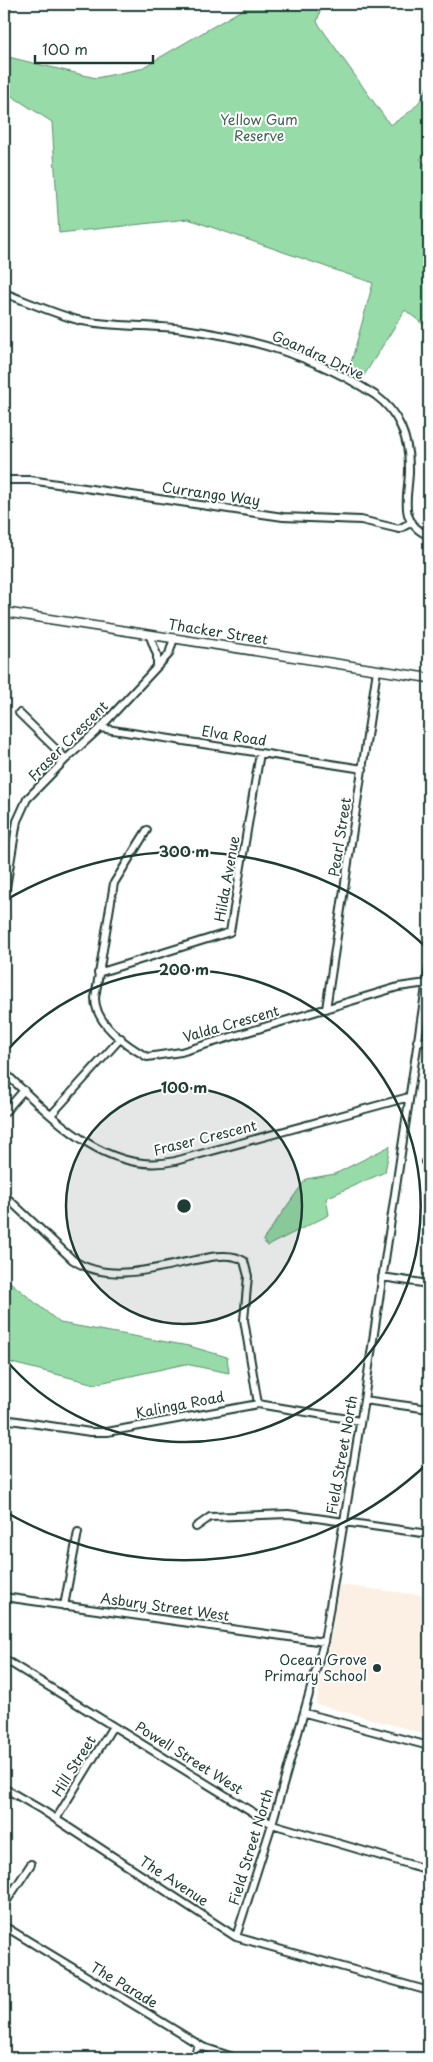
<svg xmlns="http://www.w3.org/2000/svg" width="433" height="2062" viewBox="0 0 433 2062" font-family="'Playpen Sans',sans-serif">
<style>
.built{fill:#fbf0e3}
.green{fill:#97dca8;stroke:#5b8c6e}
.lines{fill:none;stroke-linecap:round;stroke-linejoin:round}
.minor-casing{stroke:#1f3d34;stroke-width:10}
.tertiary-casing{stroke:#1f3d34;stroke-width:11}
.minor{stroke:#fff;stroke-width:6}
.tertiary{stroke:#fff;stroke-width:8}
.ring{fill:none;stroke:#1f3d34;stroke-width:2.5}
.poi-dot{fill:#1f3d34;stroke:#fff;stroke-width:2}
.labels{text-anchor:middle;stroke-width:4;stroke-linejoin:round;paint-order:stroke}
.park-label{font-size:14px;fill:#3d6551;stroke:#fff}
.street-label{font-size:14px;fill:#1f3d34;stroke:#fff}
.poi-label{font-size:14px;fill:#1f3d34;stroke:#fff;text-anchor:end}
.centre{fill:#1f3d34;stroke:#fff;stroke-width:2.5}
.ring-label{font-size:15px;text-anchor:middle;font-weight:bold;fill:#1f3d34;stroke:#fff;stroke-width:4;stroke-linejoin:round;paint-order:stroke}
</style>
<rect width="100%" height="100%" fill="#fff"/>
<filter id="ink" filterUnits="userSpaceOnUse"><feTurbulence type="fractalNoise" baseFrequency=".02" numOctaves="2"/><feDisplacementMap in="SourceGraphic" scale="10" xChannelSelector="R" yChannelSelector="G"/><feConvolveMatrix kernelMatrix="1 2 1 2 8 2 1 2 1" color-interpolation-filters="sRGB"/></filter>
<g filter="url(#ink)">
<path class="built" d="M339,1585l90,11v139l-113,-31 16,-73z"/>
<path class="green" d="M252,4h70l-5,18 73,103c19,-11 35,-23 39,-46v73l-9,7 9,9v161l-24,-19 -42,67 -14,-7 24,-87 -185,-64 -129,14 -7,-111 -48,-31v-35l92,22 44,-9z
M390,1146l-5,26 -59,26 3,17 -62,31 -4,-6 43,-61 29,-5z
M4,1277l56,46 129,23 38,11 2,16 -44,-9 -90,20 -91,-23z"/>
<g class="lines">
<defs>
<path id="minor" d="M4,13l4,-9
M4,293c24,9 49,20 74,27 31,7 73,5 106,9 67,9 134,28 191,66 24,17 34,44 34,72 1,27 -14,54 20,69
M4,480h26l253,37 78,3 38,9 13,-7
M149,634l8,21v12
M19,713l47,46
M100,728l263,41
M147,830l-33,53 -19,115c0,26 31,47 52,59l34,-5 217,-65 29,-4
M4,900l13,-79 10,-22 39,-40 34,-31 69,-74 5,-16
M98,973l132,-41 30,-179
M326,1009l51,-339
M417,1041l12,1
M4,1072c46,43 102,105 171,89l234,-64
M4,1113l20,-23
M52,1114l69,-76
M425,1162l4,1
M4,1195l69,65c54,37 141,-21 171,1l4,15 -4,44 14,84
M382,1277l47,7
M364,1400l65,9
M4,1419l86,13h17l151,-28 102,17
M196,1527l14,-10 78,-3 141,20
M4,1597l320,45
M64,1606l14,-74
M4,1659l268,165 157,46
M305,1713l124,33
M4,1788l38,22 194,127 193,54
M56,1819l57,-93
M4,1905l27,-41
M4,1926l199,121 33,11
M236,1937l36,-113 52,-182 40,-242 65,-433
M194,2058l4,-14"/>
<path id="tertiary" d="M4,612l425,66"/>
</defs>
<use href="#minor" class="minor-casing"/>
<use href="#tertiary" class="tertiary-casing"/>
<use href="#minor" class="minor"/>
<use href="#tertiary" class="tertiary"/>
</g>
</g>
<circle cx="184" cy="1206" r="118" fill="#1f3d34" fill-opacity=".12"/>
<g class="ring">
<circle cx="184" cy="1206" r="118"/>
<path d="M5 1053A236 236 0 1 1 5 1359"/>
<path d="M428 1463A354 354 0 0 1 4 1511M4 901A354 354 0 0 1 428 949"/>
</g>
<circle class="poi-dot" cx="377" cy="1668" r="5"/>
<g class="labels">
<g class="park-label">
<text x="259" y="125">Yellow Gum<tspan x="259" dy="16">Reserve</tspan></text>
</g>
<g class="street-label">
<text transform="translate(318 355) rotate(24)" y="5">Goandra Drive</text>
<text transform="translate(211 494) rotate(8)" y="5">Currango Way</text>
<text transform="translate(218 632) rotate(9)" y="5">Thacker Street</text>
<text transform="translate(234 736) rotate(9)" y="5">Elva Road</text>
<text transform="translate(68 741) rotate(-45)" y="5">Fraser Crescent</text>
<text transform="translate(340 837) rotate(-81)" y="5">Pearl Street</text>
<text transform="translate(227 879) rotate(-80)" y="5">Hilda Avenue</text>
<text transform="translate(231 1024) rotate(-16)" y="5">Valda Crescent</text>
<text transform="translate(205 1138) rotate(-14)" y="5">Fraser Crescent</text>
<text transform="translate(180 1405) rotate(-11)" y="5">Kalinga Road</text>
<text transform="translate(342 1455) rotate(-80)" y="5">Field Street North</text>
<text transform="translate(165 1607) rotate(8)" y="5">Asbury Street West</text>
<text transform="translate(189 1758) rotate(32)" y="5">Powell Street West</text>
<text transform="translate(74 1766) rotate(-58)" y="5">Hill Street</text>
<text transform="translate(251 1847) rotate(-73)" y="5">Field Street North</text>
<text transform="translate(174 1881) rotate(33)" y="5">The Avenue</text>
<text transform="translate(124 1985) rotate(31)" y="5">The Parade</text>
</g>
<g class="poi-label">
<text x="367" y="1665">Ocean Grove<tspan x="367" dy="16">Primary School</tspan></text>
</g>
</g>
<circle cx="184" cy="1206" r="8" class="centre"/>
<g class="ring-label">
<text x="184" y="857">300 m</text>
<text x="184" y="975">200 m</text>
<text x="184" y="1093">100 m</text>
</g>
<rect width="433" height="2062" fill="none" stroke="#fff" stroke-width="20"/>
<rect x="10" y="10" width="413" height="2042" fill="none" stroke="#1f3d34" stroke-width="2" filter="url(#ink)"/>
<path d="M35 55v8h118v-8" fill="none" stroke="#1f3d34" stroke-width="2.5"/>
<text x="42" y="55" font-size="15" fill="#1f3d34" stroke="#ffffff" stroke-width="4" paint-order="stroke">100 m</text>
</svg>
